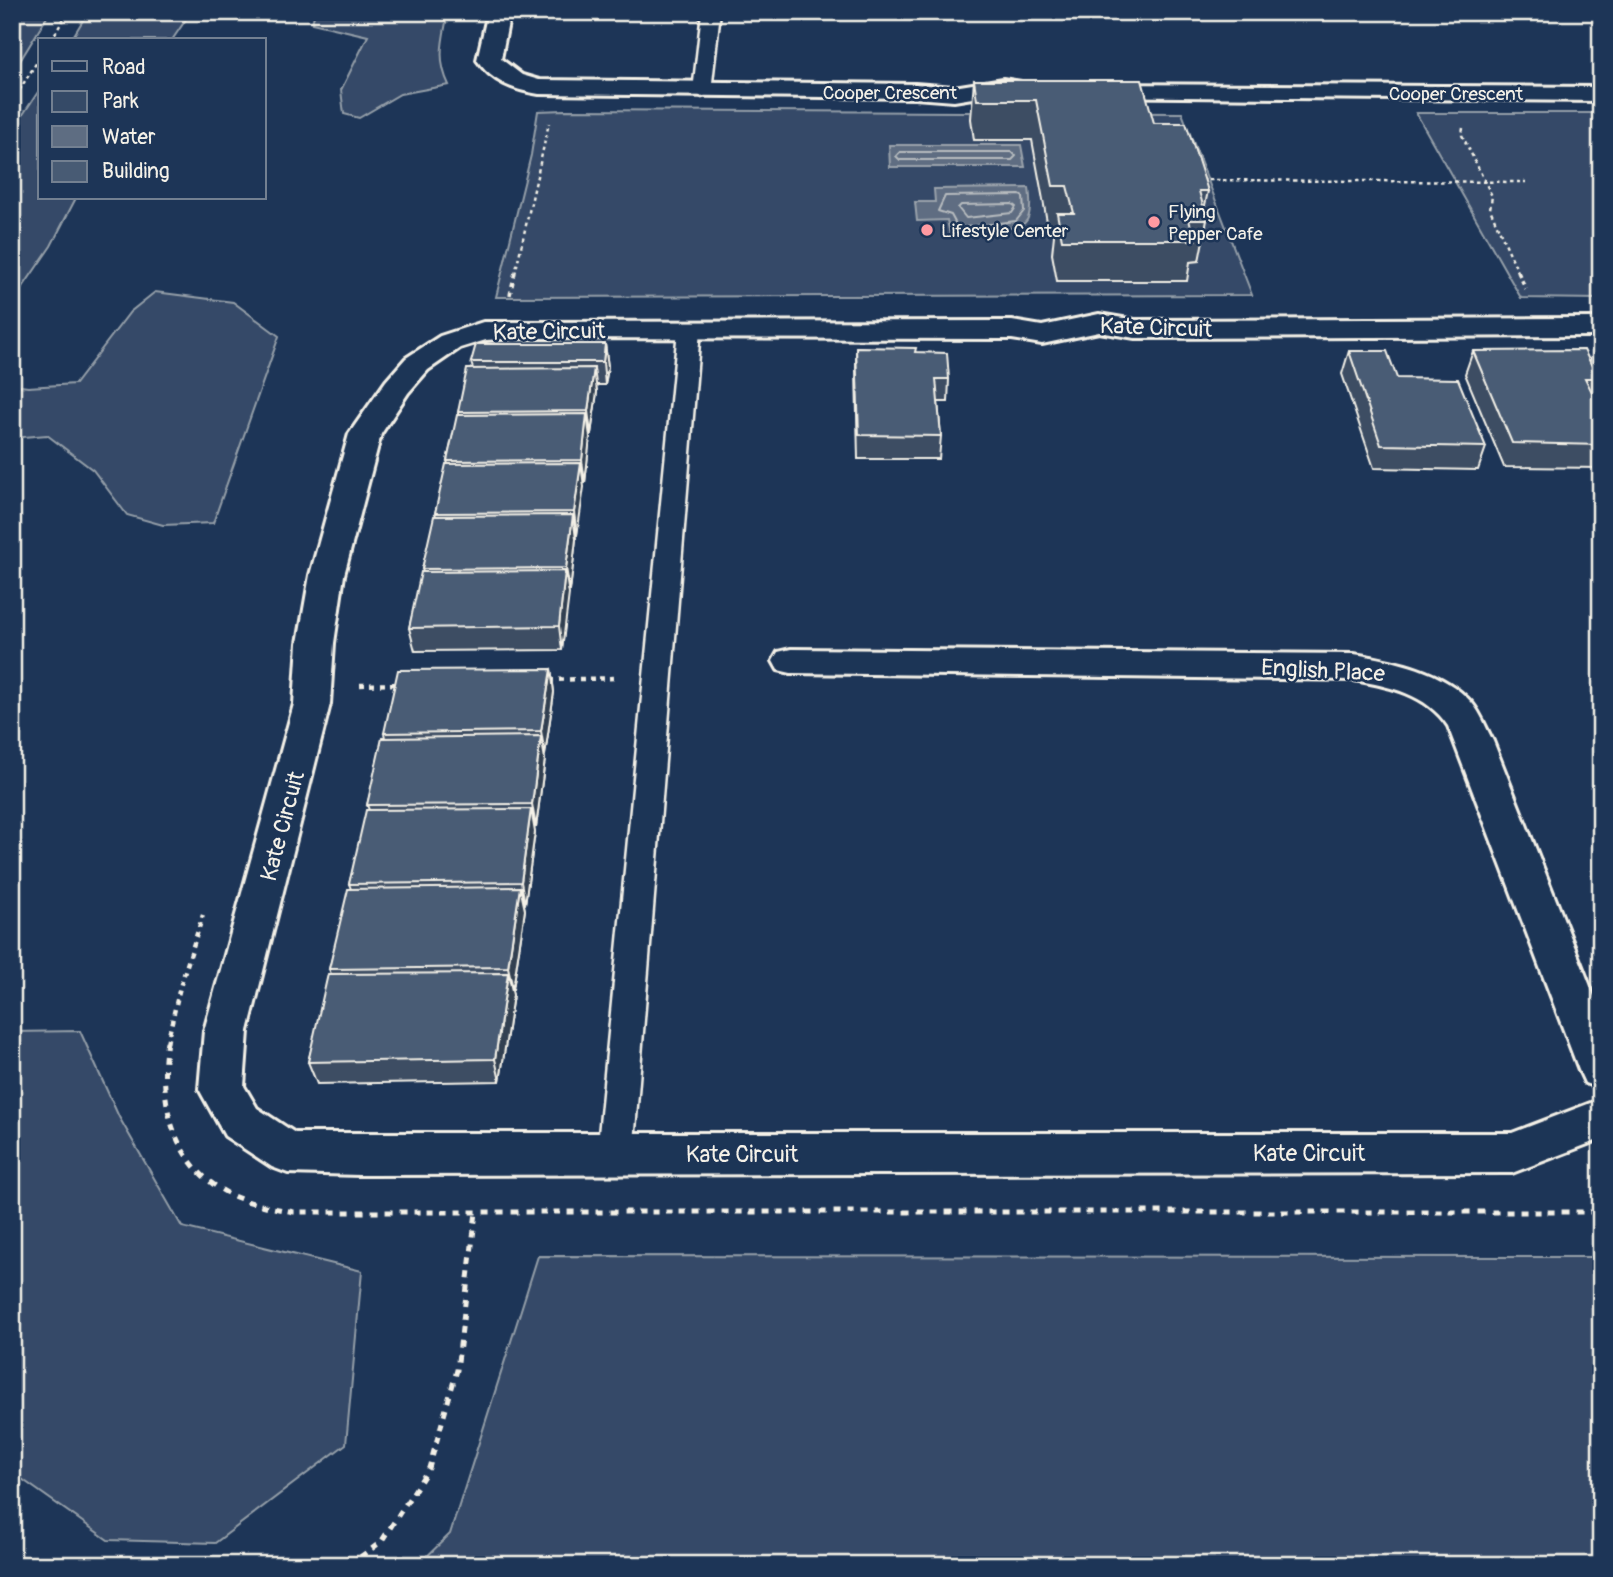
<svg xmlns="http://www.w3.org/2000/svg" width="1613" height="1577" viewBox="0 0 1613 1577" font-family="Pangolin,sans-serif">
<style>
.green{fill:#354a67;stroke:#949ea8;stroke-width:2}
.water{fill:#5e6d82;stroke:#9aa2ab;stroke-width:2}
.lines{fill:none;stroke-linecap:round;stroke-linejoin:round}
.shore{stroke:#b8bcbf;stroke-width:2}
.lane-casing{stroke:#f4f1e8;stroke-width:5}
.street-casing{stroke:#f4f1e8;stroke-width:6}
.path-far3{stroke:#f4f1e8;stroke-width:2.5;stroke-dasharray:3.5 3.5;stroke-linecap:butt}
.path-far2{stroke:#f4f1e8;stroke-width:3.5;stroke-dasharray:4.5 4.5;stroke-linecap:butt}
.path-far1{stroke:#f4f1e8;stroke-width:4.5;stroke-dasharray:5 5;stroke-linecap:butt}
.path{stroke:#f4f1e8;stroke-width:5;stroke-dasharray:7 7;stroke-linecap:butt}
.lane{fill:#1d3557;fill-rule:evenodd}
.street{fill:#1d3557;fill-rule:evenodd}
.wall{fill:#3e4e64;stroke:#f4f1e8;stroke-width:2}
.shaded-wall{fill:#324051;stroke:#f4f1e8;stroke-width:2}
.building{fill:#485b74;stroke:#f4f1e8;stroke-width:2}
.poi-dot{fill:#ff9aa2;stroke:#1d3557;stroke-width:2.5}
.labels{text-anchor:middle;stroke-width:5;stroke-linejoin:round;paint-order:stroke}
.far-street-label{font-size:19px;fill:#f4f1e8;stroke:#1d3557}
.far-poi-label{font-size:19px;fill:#f4f1e8;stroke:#1d3557;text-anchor:start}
.street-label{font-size:23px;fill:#f4f1e8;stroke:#1d3557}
</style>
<rect width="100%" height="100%" fill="#1d3557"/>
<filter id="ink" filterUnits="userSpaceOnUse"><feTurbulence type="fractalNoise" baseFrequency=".0143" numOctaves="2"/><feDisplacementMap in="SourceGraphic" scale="14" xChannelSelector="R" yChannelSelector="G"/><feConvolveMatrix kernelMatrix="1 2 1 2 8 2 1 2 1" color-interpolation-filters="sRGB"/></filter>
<g filter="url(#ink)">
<path class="green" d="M12,12h38l-38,62z
M88,12h103l-19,28h-101z
M315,12h133c-5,28 -12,46 1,73l-49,9 -41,24 -15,-4 -3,-24 27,-54 -56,-13z
M40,89v109h36l-25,48 -39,57v-172z
M565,110l617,3 70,182 -756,2 35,-142 7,-44z
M1416,113h185v186l-80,-1z
M155,292l78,10 46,34 -66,187 -50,2 -36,-10 -34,-45 -46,-35 -35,3v-53l16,2 47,-3 55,-72z
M80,1031l39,86 63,110 180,44 -16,173 -131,99 -107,-3 -96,-68v-440z
M538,1256l1063,1v308h-1183l32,-31z"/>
<path class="water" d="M889,145h132l4,22h-135z
M1029,188c6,44 -8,39 -45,42 -11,1 -22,4 -34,5l-3,-15 -30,1 -2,-19h20l-1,-13z"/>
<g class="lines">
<path class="shore" d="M900,152h112l4,4 -4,4h-112l-4,-4z
M1020,195l3,2 1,14 -8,10 -58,7 -7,-13 -13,-4 7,-15z
M1012,204l4,3 -4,6 -46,5 -8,-10 3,-3z"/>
<defs>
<path id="lane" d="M702,12h18l-9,79 -9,6 -9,-6z
M689,323l8,2 3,5 -67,825 -5,11 -13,5 -13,-5 -5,-11 81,-825 3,-5z"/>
<path id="street" d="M488,12h22l-9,47 21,16 17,5 376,4 39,3 49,-8 31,5 3,5 -3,5 -9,2 -22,-3 -49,8 -39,-3 -376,-4c-25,-4 -47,-12 -62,-34z
M1092,84l509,3v14l-518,-5 -3,-5 3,-5z
M1099,314l36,6 466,-2v18l-466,2 -36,-6 -57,12 -30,-5 -493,-1 -33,2 -26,8 -32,22 -20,23 -27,41 -37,141 -10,68 -4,61 -82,327 -4,55 13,22 38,25h1217l89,-34v40l-89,34 -1153,2 -71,-2 -16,-6 -47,-31 -26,-47 5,-58 90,-327 4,-61 12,-68 39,-141 37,-53 20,-23 34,-22 43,-14 529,-1 30,5z
M791,649l563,5c41,7 89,16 118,49 9,11 14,25 21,38l108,273v75l-16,-6 -6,-13 -131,-344c-21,-32 -59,-40 -94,-46l-563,-7 -13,-3 -5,-9 5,-9z"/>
</defs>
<use href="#lane" class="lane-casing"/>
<use href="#street" class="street-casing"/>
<path class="path-far3" d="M51,40l17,-28
M12,102l28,-45
M1463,128l-1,7 30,61 -2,13 29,65
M1202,180l324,2
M515,274l34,-151"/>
<path class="path-far2" d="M1518,272l8,17
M510,295l5,-23"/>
<path class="path-far1" d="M549,680l68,-2
M360,685l40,-1
M167,1043l13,-56 23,-72"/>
<path class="path" d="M167,1041c-9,60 5,125 64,154 20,9 42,13 63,17h1307
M349,1565l32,-23 48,-74 28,-98 19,-158"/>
<use href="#lane" class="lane"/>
<use href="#street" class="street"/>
</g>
<path class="wall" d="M974,80l180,43 54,68 -4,19 3,10 -8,41 -9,1 -3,19h-130l-5,-27 3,-28 -7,1 -16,-87h-58l-3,-21z
M605,344l3,23 -3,18h-9l1,7 -6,42h-1l-5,49h-2l-6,52h-2l1,4 -6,52h-2l-6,59 -147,1 -6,-23 14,-56 -1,-3 14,-53 -1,-3 13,-49 -1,-3 11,-46v-3l15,-43 -2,-7z
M856,347l59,5 34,27 -1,23h-10l3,34 -2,23h-81l-2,-89z
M1594,350h7v53l-8,-14 -1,4 9,17v58l-97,-1 -39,-93 8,-23 117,10z
M1349,351l48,27 89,69 -8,23 -104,-2 -32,-94z
M551,669l3,23 -9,63h-1l1,4 -9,68h-2l1,5 -10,72 -1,1 1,5 -12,79h-2l2,6 -13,86 -183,3 -9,-22 23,-88 -2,-5 22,-80 -2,-5 20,-74 -2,-5 18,-67 -1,-5z"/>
<path class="shaded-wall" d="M605,344l3,23 -3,18 -2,-23z
M594,368l3,24 -6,42 -3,-23z
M587,414l3,23 -5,46 -3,-23z
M581,463l3,24 -7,48 -3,-23z
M573,515l3,24 -6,52 -4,-23z
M565,571l4,23 -7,56 -3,-24z
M551,669l3,23 -9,63 -4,-24z
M541,736l4,23 -9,68 -4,-23z
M531,809l4,23 -10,72 -4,-22z
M520,887l5,23 -12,79 -5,-22z
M508,973l5,22 -13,86 -5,-22z"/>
<path class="building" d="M974,80h168l12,43h32l22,68h-9l8,29h-18l6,20h-133l-5,-27h17l-7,-27h-14l-17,-86h-59z
M476,344h129l-2,18h-132z
M856,347l60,1 -1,4 32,1 2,26h-13l5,57 -82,-1z
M1584,350l14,28h-13l16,32v35l-89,-2 -39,-92z
M1594,350h7v12z
M1349,351h38l10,27 61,1 28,68 -105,-2z
M594,368l-6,43 -130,1 9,-43z
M587,414l-5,46 -135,1 10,-46z
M581,463l-7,49 -139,1 11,-49z
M573,515l-7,53 -144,1 12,-53z
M565,571l-6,55 -150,2 12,-56z
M551,669l-10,62 -157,2 14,-63z
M541,736l-9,68 -165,1 15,-67z
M531,809l-10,73 -172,2 17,-74z
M520,887l-12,80 -179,2 19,-80z
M508,973l-13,86 -187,3 20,-88z"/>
</g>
<g class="poi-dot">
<circle cx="1154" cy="222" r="7"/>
<circle cx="927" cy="230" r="7"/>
</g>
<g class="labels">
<g class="far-street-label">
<text x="890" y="99">Cooper Crescent</text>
<text x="1456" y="100">Cooper Crescent</text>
</g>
<g class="far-poi-label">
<text x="1168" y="218">Flying<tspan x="1168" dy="22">Pepper Cafe</tspan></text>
<text x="941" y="237">Lifestyle Center</text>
</g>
<g class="street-label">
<text transform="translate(1156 327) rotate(2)" y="8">Kate Circuit</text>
<text transform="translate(549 331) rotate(-1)" y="8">Kate Circuit</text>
<text transform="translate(1323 670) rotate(3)" y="8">English Place</text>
<text transform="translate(282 826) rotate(-75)" y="8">Kate Circuit</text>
<text x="1309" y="1161">Kate Circuit</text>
<text x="742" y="1162">Kate Circuit</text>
</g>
</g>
<rect width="1613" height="1577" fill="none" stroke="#1d3557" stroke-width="42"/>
<rect x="21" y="21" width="1571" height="1535" fill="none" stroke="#f4f1e8" stroke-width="2.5" filter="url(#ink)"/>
<rect x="38" y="38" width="228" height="161" fill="#1d3557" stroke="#738091" stroke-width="2"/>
<rect x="52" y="61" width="35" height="10" fill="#1d3557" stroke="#738091" stroke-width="2"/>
<text x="102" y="74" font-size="21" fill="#f4f1e8">Road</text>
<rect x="52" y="91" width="35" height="21" fill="#354a67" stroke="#738091" stroke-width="2"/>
<text x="102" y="108" font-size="21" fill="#f4f1e8">Park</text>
<rect x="52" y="126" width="35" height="21" fill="#5e6d82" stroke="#738091" stroke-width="2"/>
<text x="102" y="144" font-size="21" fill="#f4f1e8">Water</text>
<rect x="52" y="161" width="35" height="21" fill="#485b74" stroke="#738091" stroke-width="2"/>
<text x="102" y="178" font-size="21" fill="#f4f1e8">Building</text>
</svg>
